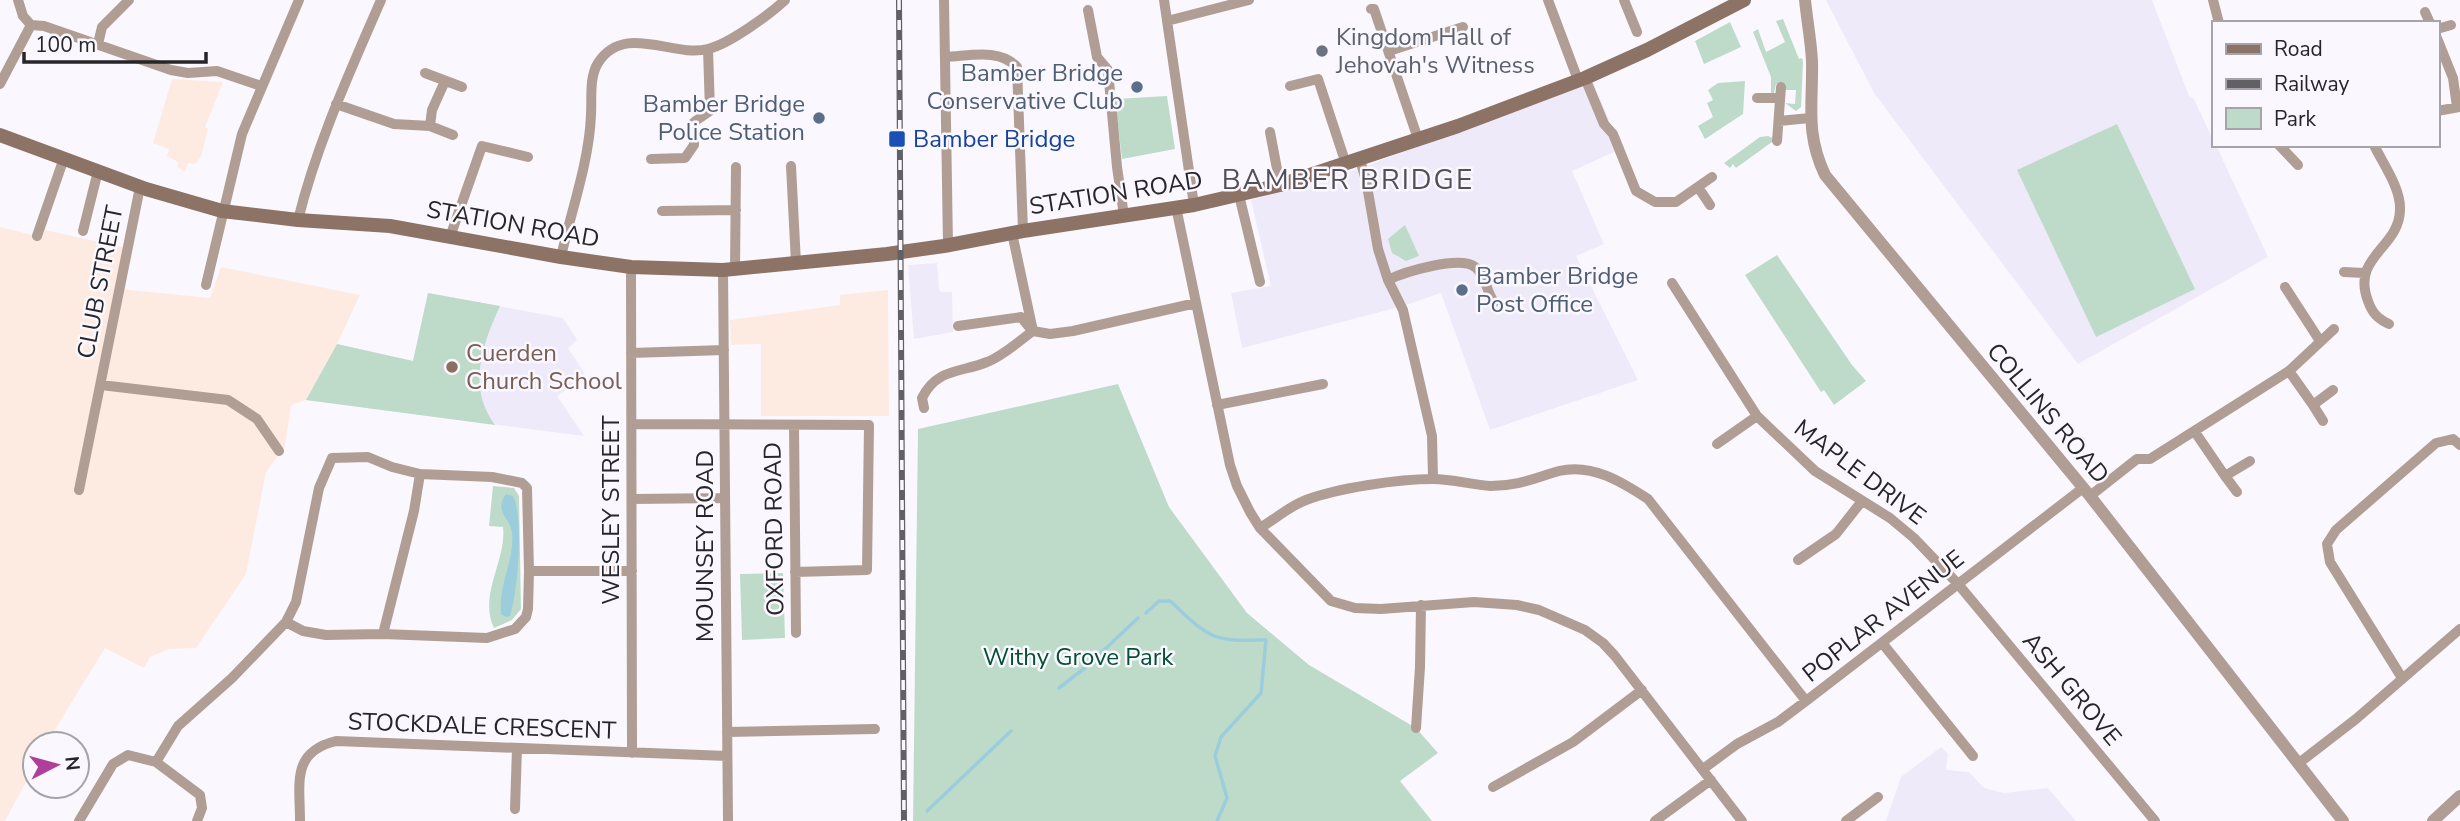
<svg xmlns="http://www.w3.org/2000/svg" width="2460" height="821" viewBox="0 0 2460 821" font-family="'Nunito Sans',sans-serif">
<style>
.built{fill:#efeaf9}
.industrial{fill:#fdebe1}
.green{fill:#bedbca}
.water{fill:#9ccddd}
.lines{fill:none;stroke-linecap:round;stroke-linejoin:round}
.stream{stroke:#9ccddd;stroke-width:3.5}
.minor{stroke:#b09e95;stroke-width:10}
.tertiary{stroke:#b09e95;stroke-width:12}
.secondary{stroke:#8c7366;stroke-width:14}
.rail-casing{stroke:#616064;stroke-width:6}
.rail{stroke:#faf8fe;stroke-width:3.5;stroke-dasharray:10;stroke-linecap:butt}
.worship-dot{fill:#6b7280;stroke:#faf8fe;stroke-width:2.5}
.service-dot{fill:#5c6f8a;stroke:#faf8fe;stroke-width:2.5}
.transit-dot{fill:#1a4fb4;stroke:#faf8fe;stroke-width:2.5}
.education-dot{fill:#8d6e63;stroke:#faf8fe;stroke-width:2.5}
.labels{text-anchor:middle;stroke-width:5;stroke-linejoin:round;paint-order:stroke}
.worship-label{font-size:24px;fill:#5b616d;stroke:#faf8fe;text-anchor:start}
.service-label{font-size:24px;fill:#4e5e75;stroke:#faf8fe;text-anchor:end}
.transit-label{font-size:24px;fill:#164399;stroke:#faf8fe;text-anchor:start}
.street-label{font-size:24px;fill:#262528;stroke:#faf8fe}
.education-label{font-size:24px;fill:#785e54;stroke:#faf8fe;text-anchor:start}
.park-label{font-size:24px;fill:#035032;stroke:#faf8fe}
.quarter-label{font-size:28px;letter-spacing:2px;fill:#524f56;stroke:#faf8fe}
</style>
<rect width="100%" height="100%" fill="#faf8fe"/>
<path class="built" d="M1826,0h326l37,96 5,3 19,41v5h3l52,112 -190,107 -204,-271z
M1592,79l29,70 -49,22 32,73 -28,12 62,124 -148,50 -49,-137 -38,13 -161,42 -11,-55 40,-7 -20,-86 110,-32z
M937,263l2,26 2,3h11l1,40 -39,7 -6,-74z
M428,293l135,25 14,22 -9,8 17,26 -8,5 2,2 -22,15 27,40 -278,-36 31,-56 76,17z
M1941,747l7,7 -2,16 23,2 15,16 20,5 44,-5 28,33h-190l15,-44z"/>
<path class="industrial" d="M172,79l51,3 -18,45 3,2 -7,28 -6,7 -7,-1 -3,9 -8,-5 1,-5 -11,-6 2,-7 -16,-6z
M0,227l37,9 6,-1 2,-5 82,18 -7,41 90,9 11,-31 139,28 -23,49 -31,56 -15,5 -6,41 -19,26 -20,102 -50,74 -27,1 -19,8 -6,11 -39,-20 -59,96h-11v21l-30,56h-5z
M888,290l1,126h-128v-72l-30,1 -1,-25 110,-15v-10z"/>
<path class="green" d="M1783,19l16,40 3,-1 1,4 -2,45 -5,4 -11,-8 10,1 1,-14h-11v-6h-9l-2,9h-3v-16l-18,-45 5,-3 8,23 19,-10 -9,-21z
M1730,22l11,25 -37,17 -9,-23z
M1745,81l-2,33 -38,25 -7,-13 15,-9 -6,-14 6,-3 -5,-10 10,-7z
M1167,96l8,53 -53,10 -7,-60z
M2117,124l78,165 -99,48 -79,-167z
M1768,136l5,2 -1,4 -36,26 -3,-4 -3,4 -6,-5 36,-26z
M1405,225l14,31 -13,5 -14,-8 -4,-14z
M1777,255l75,110 14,16 -32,24 -10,-15 -3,2 -76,-117z
M428,293l72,13c-18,39 -33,82 -5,119l-189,-25 31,-56 76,17z
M1118,384l51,123 78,106 62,52 107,63 22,25 -38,28 32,40h-519l5,-392z
M493,486l21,2 5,8 2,113 -9,11 -18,8c-16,-32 13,-69 9,-101l-14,-1z
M783,573l2,65 -43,2 -2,-66z"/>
<path class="water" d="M506,494l7,2c11,22 5,95 -3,120l-4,1 -5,-3c-3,-29 14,-55 11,-81 -1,-15 -19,-21 -6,-39z"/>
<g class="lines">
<path class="stream" d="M1146,613l13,-12h11c13,11 24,25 40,33 15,8 38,6 56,6l-5,53 -40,44 -6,19 12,42 -10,23
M1059,688l27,-21 52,-49
M927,811l84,-80"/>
<path class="minor" d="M944,0l4,245
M1164,0l30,205
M1548,0l30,80
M1624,0l13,32
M2213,0l6,23
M1371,9h3l44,130
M1088,10l9,47 11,13 9,97 7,49
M2425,12l5,11
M1167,21l82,-21
M31,25l13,1 127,44 17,3 29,-2 44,15
M2437,29l14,-4
M2437,38l16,40 4,29
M98,44l4,-17 27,-27
M1389,51l74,-24
M945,57c25,-1 54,-9 72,10l6,164
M425,73l37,14
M1585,78l19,46 9,10 23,57 19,11h21l36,-25
M0,84l31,-59 -8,-9 -5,-16
M1290,86l28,-7 28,85
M1757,98h23
M336,104l58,20 36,2 23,9
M2437,111l23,-4
M1779,121l31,-3
M430,126l2,-16 13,-29
M1270,132l10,53
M1777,141l4,-54
M2279,145l19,20
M2374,145c9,19 27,43 26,65 -1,39 -49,46 -32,91 4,12 10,18 21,23
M651,159l34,-1 9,-13v-23l16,-11 -2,-62
M1360,160l6,20 12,69 10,31 15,30 29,126 1,43
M791,166l5,97
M1698,187l12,18
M1239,195l21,87
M1176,207l54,258 7,21 13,26 10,16 71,73 24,7 26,1 93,-7 43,3 22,5 46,20 18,13 12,13 127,165
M662,211l74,-1
M298,220c19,-77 52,-148 83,-220
M83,231l15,-60
M1012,233l21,98
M37,236l27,-78
M450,237l32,-91 46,11
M561,257c10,-46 28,-94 30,-142 1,-16 -2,-38 7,-52 26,-41 74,-5 110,-14 21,-5 61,-34 77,-49
M631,267l1,486
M735,269l1,-102
M723,270l5,551
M2344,272l20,1
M1388,280c16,-8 72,-25 87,-13 11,8 11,25 19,35
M1672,283l85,133 58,55 75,47 24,20 44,46 197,237
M206,285l36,-151 57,-134
M2285,287l35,54
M958,326l63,-9 8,10
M1033,331l17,3 23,-3 123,-28
M631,353l93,-3
M2289,371l24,34
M101,385l127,15 29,19 22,32
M1217,405l106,-21
M924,408l-2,-10c15,-30 38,-25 65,-36 16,-6 32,-21 46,-31
M2323,421l-10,-16 20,-15
M632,424l237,1 -2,145 -72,2
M794,425l2,208
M2195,432l30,44
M1717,444l40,-28
M79,490l61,-303
M2237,492l-12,-16 25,-15
M2090,496l47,-37h13l139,-88 45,-42
M632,499l93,-1
M1260,528c15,-9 30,-22 46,-28 32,-12 92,-21 127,-21 20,0 39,6 58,7 28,0 43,-8 68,-15 33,-8 63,11 89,28l158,202
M1798,560l38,-26 26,-33
M529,571h103
M383,634l31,-123 6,-37
M1883,644l90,112
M2402,678l-72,-116 -3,-18 9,-14 100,-87 17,-4 7,6
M1416,728l4,-61 1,-62
M727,732l148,-3
M156,762l44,33 2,13 -5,13
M2299,763l57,-44 104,-90
M1703,769l34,-25 41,-22 28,-21 277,-213
M1493,787l80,-45 69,-52
M515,809l2,-61
M79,821l34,-57 15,-9 28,7 22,-36 54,-48 54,-56 10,-20 23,-114 13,-30 36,-1 24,10 28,7 72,3 30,6 5,5 2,83 -1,38 -2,8 -11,12 -28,9 -104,-4 -57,1 -23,-4 -17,-9
M300,821c0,-38 -9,-69 36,-80l391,15
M1655,821l56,-41
M1846,821l32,-24"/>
<path class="tertiary" d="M1805,0c2,20 6,41 7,61 1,44 -7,71 13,114l265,321 253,325
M2433,821l27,-25"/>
<path class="secondary" d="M0,135l146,54 76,22 76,9 92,6 171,31 70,10 92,3 164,-16 57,-8 79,-15 171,-26 86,-20 178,-59 127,-48 62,-28 97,-50"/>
<defs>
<path id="rail" d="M899,0l5,821"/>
</defs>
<use href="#rail" class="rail-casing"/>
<use href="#rail" class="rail"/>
</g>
<circle class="worship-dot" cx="1322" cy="51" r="7"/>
<g class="service-dot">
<circle cx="1137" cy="87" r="7"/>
<circle cx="819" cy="118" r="7"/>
<circle cx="1462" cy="290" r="7"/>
</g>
<rect class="transit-dot" x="888" y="130" width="18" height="18" rx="3.5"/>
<circle class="education-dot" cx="452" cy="367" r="7"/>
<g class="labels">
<g class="worship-label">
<text x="1336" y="45">Kingdom Hall of<tspan x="1336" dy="28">Jehovah's Witness</tspan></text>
</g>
<g class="service-label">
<text x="1123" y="81">Bamber Bridge<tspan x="1123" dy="28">Conservative Club</tspan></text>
<text x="805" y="112">Bamber Bridge<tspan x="805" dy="28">Police Station</tspan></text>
<text x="1476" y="284" text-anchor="start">Bamber Bridge<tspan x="1476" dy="28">Post Office</tspan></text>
</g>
<g class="transit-label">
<text x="913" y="147">Bamber Bridge</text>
</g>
<g class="street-label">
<text transform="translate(1116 193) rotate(-9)" y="8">STATION ROAD</text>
<text transform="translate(513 224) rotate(10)" y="8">STATION ROAD</text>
<text transform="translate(100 282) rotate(-79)" y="8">CLUB STREET</text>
<text transform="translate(2048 413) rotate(50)" y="8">COLLINS ROAD</text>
<text transform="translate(1860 472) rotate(37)" y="8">MAPLE DRIVE</text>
<text transform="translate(611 510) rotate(-90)" y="8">WESLEY STREET</text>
<text transform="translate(774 529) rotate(-91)" y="8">OXFORD ROAD</text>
<text transform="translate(705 546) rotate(-90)" y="8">MOUNSEY ROAD</text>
<text transform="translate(1883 616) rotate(-38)" y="8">POPLAR AVENUE</text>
<text transform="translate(2072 689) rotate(50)" y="8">ASH GROVE</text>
<text transform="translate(482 726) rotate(2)" y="8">STOCKDALE CRESCENT</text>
</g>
<g class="education-label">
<text x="466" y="361">Cuerden<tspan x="466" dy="28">Church School</tspan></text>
</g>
<g class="park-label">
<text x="1078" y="665">Withy Grove Park</text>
</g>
<g class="quarter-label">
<text x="1348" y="189">BAMBER BRIDGE</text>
</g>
</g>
<rect x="2212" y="21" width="228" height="126" fill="#faf8fe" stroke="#a5a4a8" stroke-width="2"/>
<rect x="2226" y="44" width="35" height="10" fill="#8c7366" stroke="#a5a4a8" stroke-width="2"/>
<text x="2274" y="56" font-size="21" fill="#262528">Road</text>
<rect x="2226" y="79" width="35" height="10" fill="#616064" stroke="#a5a4a8" stroke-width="2"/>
<text x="2274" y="91" font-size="21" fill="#262528">Railway</text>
<rect x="2226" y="108" width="35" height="21" fill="#bedbca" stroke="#a5a4a8" stroke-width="2"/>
<text x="2274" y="126" font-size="21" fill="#262528">Park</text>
<g transform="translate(56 765) rotate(84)"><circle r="33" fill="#faf8fe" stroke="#a5a4a8" stroke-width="2"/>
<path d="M0-5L12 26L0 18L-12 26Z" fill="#af3f9b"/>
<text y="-10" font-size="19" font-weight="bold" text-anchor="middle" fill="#262528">N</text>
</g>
<path d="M24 52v10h182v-10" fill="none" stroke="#262528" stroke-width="3.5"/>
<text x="35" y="52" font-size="21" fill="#262528" stroke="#faf8fe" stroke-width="5" paint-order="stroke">100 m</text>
</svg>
